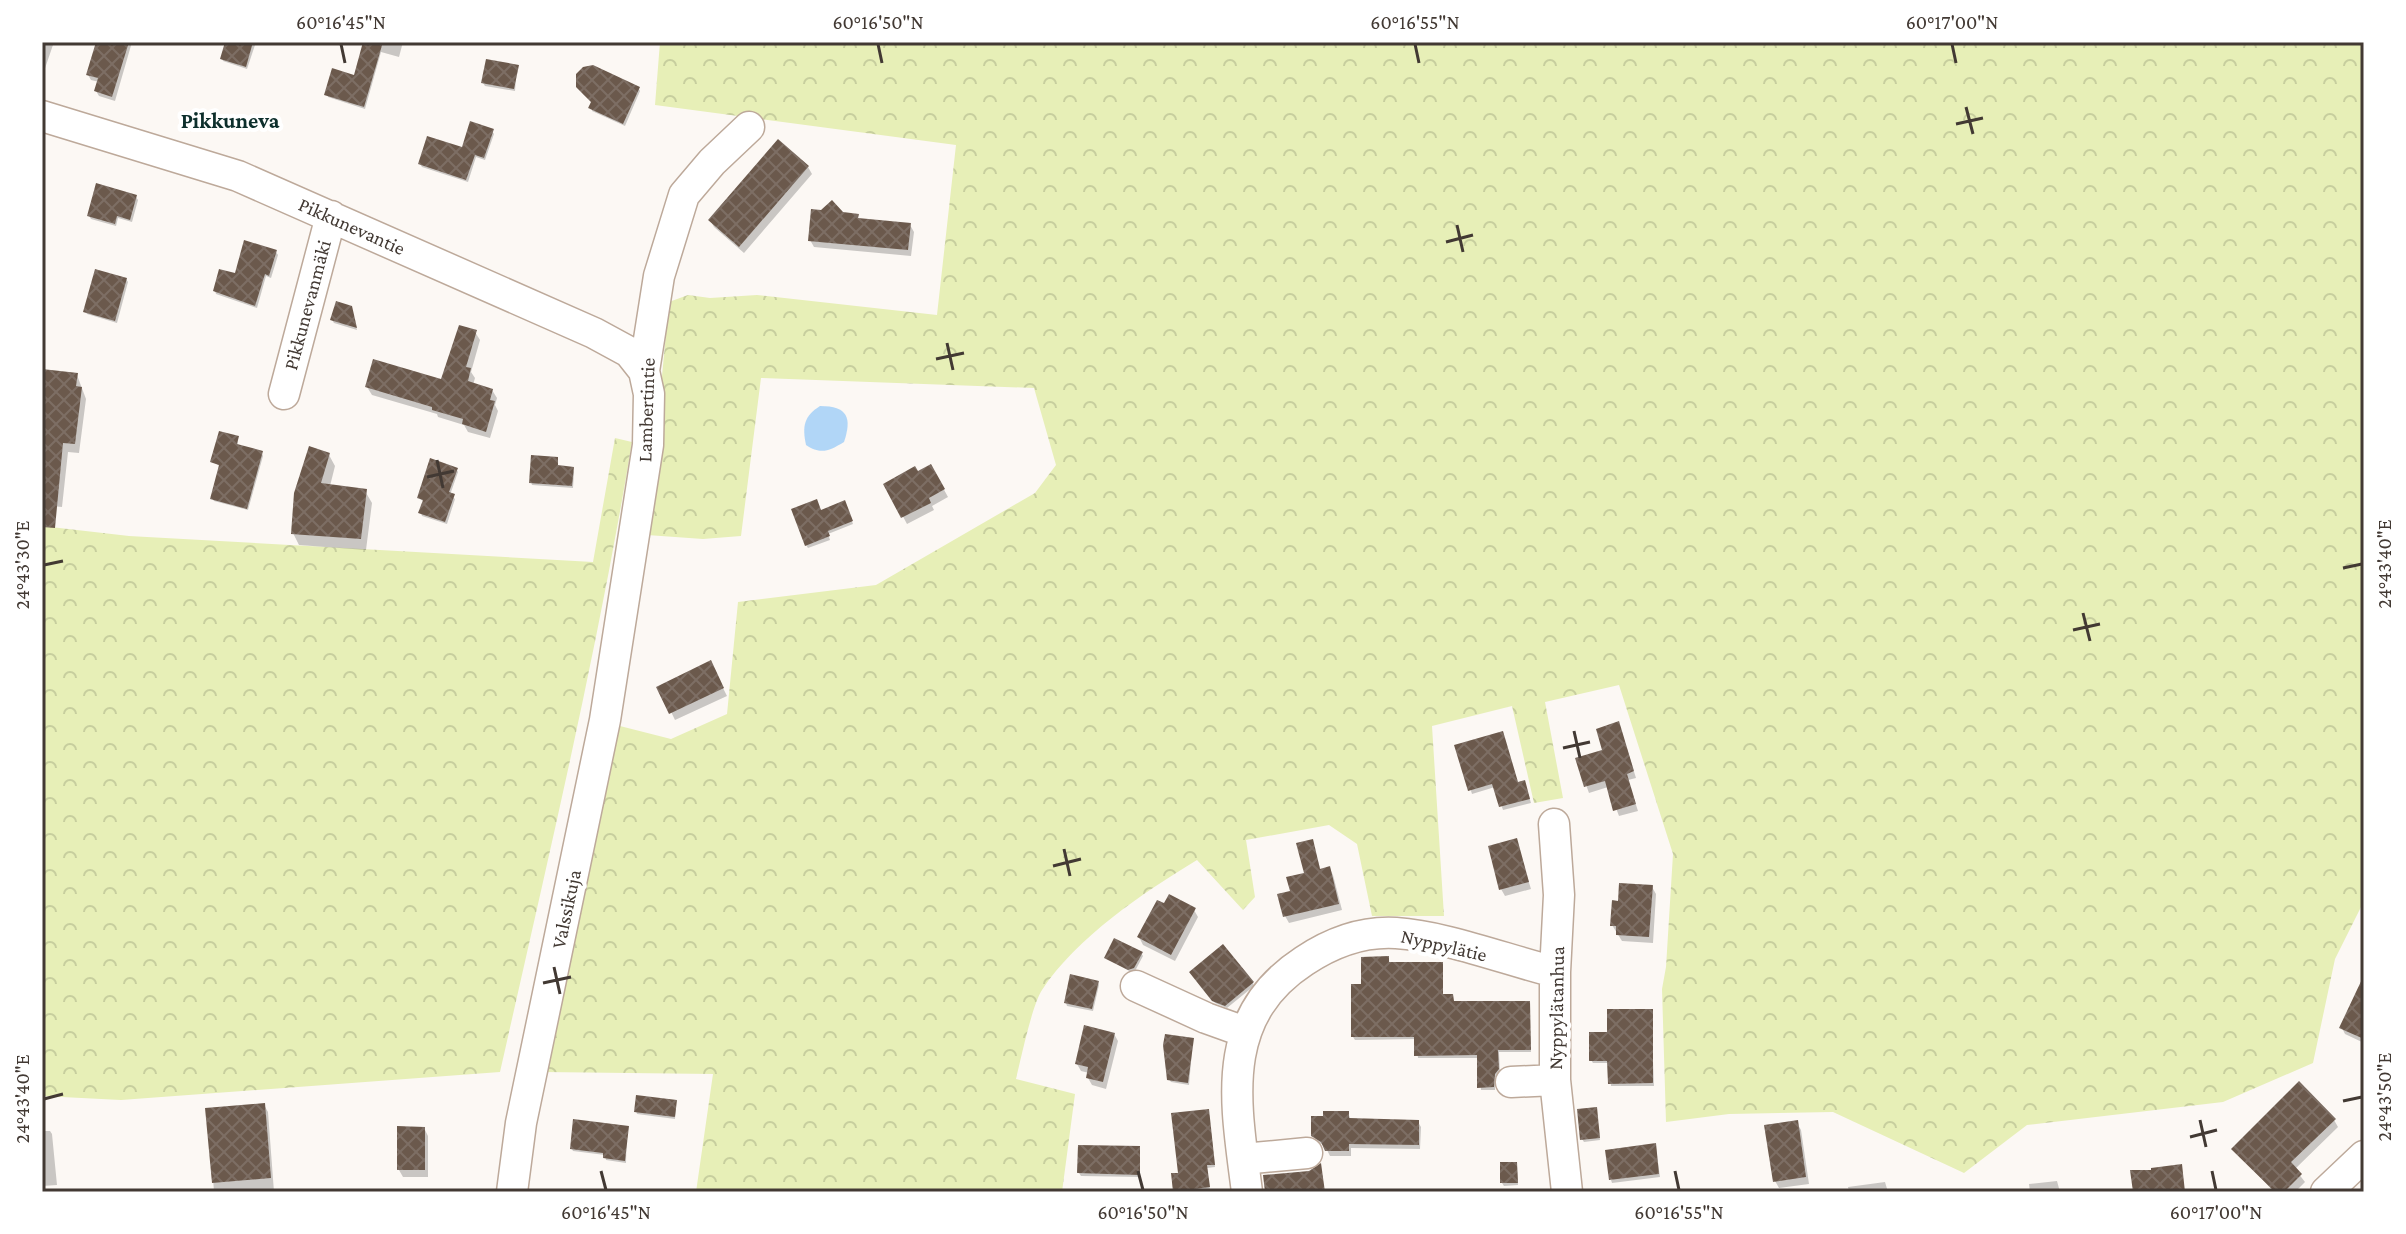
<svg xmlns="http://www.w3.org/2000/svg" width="2406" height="1234" viewBox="0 0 2406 1234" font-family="'Crimson Pro',serif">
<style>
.forest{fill:url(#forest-crowns)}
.water{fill:#b1d6f7}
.shadow{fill:#0003}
.building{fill:url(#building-cross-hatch)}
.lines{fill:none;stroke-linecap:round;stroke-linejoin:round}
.minor-casing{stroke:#bda99a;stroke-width:33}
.minor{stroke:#fff;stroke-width:30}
.ticks{fill:none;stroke:#423933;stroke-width:3}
.labels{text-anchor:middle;stroke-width:8;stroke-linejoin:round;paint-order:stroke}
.street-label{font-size:20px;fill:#423933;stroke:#fff}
.neighbourhood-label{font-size:22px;font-weight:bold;fill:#0d2f2c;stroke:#fff}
.neatline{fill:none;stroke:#423933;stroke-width:3}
.ticks-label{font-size:20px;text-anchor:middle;fill:#423933}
</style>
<defs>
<pattern id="forest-crowns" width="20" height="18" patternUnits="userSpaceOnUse" patternTransform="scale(2)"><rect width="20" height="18" fill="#e7efb7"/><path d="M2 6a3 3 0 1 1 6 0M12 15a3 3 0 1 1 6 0" fill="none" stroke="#c7ce9e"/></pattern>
<pattern id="building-cross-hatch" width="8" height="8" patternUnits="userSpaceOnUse" patternTransform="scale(2)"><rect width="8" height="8" fill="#6b594c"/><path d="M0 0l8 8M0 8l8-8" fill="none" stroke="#7d6e64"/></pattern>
</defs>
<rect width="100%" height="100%" fill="#fcf8f4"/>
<path class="forest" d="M660,42h1704v859l-29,58 -22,104 -90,39 -196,23 -63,48 -131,-61 -104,2 -63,8 -4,-133 4,-22 7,-113 -54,-169 -74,17 18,96 -29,5 -22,-97 -80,20 12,190h-72l-15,-72 -28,-19 -83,15 9,57 -12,13 -46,-50c-53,32 -121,78 -155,130 -10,15 -21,69 -26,89l59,15 -13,98h-366l17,-118 -170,-2 73,-347 55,14 56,-25 11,-112 138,-17 159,-92 21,-28 -22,-77 -273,-10 -20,158 -38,3 -56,-4 22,-233 19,-7 22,3 47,-3 180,20 19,-170 -301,-40z
M615,438l17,4c-35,212 -85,421 -132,630l-379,28 -79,-4v-570l87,10 464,26z"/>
<path class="water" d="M820,406c28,0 32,12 24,36 -15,9 -23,13 -38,3 -4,-19 -2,-29 14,-39z"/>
<path class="shadow" d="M42,42h12l-12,35z
M98,42h34l-17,59 -16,-5 -3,-5 3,-9 -8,-2 -3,-5z
M227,42h29l-9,27 -24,-8 -1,-3z
M365,42h38l-4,15 -18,-5 -16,57 -37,-12 -1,-3 28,-16z
M517,66l-2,25 -30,-5 -2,-3z
M577,82l62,7 1,2 -15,35 -33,-15 1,-8 -10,-9z
M492,131l2,3 -9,26 -9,-3 -8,25 -46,-15 -2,-3 43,-15z
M808,167l4,7 -68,79 -30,-26 -4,-7z
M136,197l2,3 -6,22 -14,-4 -2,8 -25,-7 -2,-3z
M842,214l15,2 3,4 50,5 4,7 -3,24 -97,-9 -4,-7z
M276,252l2,3 -7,23 -5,-2 -9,32 -41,-14 -1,-3 21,-16z
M126,279l2,3 -11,41 -30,-9 -2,-3z
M352,312l5,18 -23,-7 -2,-3z
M475,332l5,8 -9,32 4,6 -2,7 19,5 5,8 -2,7 3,6 -8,27 -22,-6 -4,-7 -26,-8 -1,-3 -65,-19 -5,-8 75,-6z
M77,375l9,24 -7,54 -11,-1 -6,55 -20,-2v-64l3,-26 -3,-5v-16z
M237,438l1,8 24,7 1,3 -15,54 -34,-9 -2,-3 9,-31 -9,-6z
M329,455l6,11 -5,20 35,5 7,12 -6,47 -67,-5 -6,-12z
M557,459l1,8 14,2 2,3 -1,16 -41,-3 -1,-3z
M931,466l17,31 -16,9 2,4 -27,14 -21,-39z
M456,469l2,3 -8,23 5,4 -8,25 -25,-8 -1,-3 3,-11 -5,-4z
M846,506l7,18 -25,10 2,6 -22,8 -2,-3 14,-33z
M714,670l13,26 -52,24 -16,-33z
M1621,730l15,48 -8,2 10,31 -19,5 -11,-29 -19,6 -12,-33 28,-9z
M1457,746l61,38 8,2 5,17 -28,7 -8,-23 -23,7z
M1312,841l9,30 9,-2 3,6 9,35 -53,13 -4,-7 7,-23 14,-19z
M1516,841l15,48 -26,7 -4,-7z
M1652,887l4,7 -3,49 -31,-2 -10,-16 8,-22z
M1194,910l4,7 -23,44 -32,-16 -4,-8z
M1141,953l2,3 -8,15 -4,1 -25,-14z
M1388,958l2,6h51l2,32h9l2,7h75l2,49h-32l1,21 -5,5v12h-14l-2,-32h-61l-2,-19 -61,1 -2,-3 10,-51z
M1193,976l60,7 1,3 -27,22 -12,-5z
M2364,980v63l-19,-9 -3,-6z
M1097,982l2,3 -6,26 -26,-5 -1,-3z
M1651,1011l3,75h-43l-2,-23h-16l-2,-3 18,-26z
M1114,1034l4,7 -12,48 -14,-4 -4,-7 1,-5 -8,-2 -4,-7z
M1193,1040l-4,45 -18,-3 -2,-3z
M676,1102l-1,17 -38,-5 -1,-3z
M264,1105l4,7 6,80h-60l-6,-82z
M1596,1109l4,31 -16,2 -2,-3z
M1348,1113l3,7 67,2 3,5 -1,22 -69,-1v8h-21l-5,-10 -9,-5 -3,-6z
M1209,1114l6,53 -8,1 3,22 -35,2 5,-18z
M2334,1120l4,7 -43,42 10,13 -10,10h-21l-40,-43z
M1797,1123l4,7 8,54 -30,4 -4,-7z
M627,1127l-1,36 -20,-3 -1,-5 -32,-4 -1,-2z
M424,1128l4,8v41h-25l-4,-7z
M42,1131h8l2,3 5,51 -15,1z
M1139,1148l1,29 -59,-1 -2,-3z
M1656,1148l4,29 -48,6 -1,-3z
M1517,1167l1,18 -14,1 -2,-3z
M2057,1181l3,11h-30l-1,-8z
M1885,1182l3,10h-39l-1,-5z"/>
<path class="building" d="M96,42h33l-17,55 -18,-6 4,-13 -12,-3z
M225,42h28l-7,25 -26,-8z
M363,42h20l-19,65 -40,-12 8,-27 22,7z
M486,59l33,6 -5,24 -33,-6z
M593,65l47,22 -17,37 -35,-16 3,-6 -15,-15v-13l7,-7z
M470,121l24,8 -10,29 -9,-3 -9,25 -48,-16 9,-28 35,11z
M778,139l31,27 -70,81 -31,-27z
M96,183l41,12 -7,25 -13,-4 -2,8 -28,-8z
M832,200l11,12 16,2 -1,4 53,5 -3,27 -100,-9 3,-32 10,1z
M244,240l33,10 -8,26 -4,-2 -10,32 -42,-15 6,-22 16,4z
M95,269l32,9 -12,43 -32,-9z
M336,301l16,5 5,22 -27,-8z
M459,325l18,5 -11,37 5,1 -3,13 25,8 -3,11 5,1 -9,31 -24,-8 1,-5 -31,-9v-3l-67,-20 8,-28 68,20z
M42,369l36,4 -2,13 6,1 -7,57 -12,-1 -8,85 -13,-1 2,-119h-2z
M219,431l20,5 -2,8 26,7 -16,58 -37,-10 9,-34 -9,-3z
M309,446l21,7 -9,30 46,6 -6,50 -70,-5 3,-41z
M531,455l27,2v8l16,2 -2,19 -43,-3z
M430,458l28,10 -9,24 6,2 -10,28 -27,-9 5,-13 -6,-2z
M931,464l14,25 -16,9 2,5 -30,15 -18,-34 32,-18 3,5z
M817,499l4,11 24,-10 8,21 -25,10 2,5 -25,10 -14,-37z
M711,660l13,28 -55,26 -13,-27z
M1619,721l15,50 -7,3 9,30 -23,7 -8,-30 -21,6 -9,-29 27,-8 -6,-21z
M1503,731l15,51 7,-2 5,19 -31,8 -7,-23 -24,7 -14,-46z
M1517,838l12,44 -30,8 -11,-44z
M1313,839l7,30 10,-3 9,38 -56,13 -6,-23 13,-3 -4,-14 18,-4 -8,-30z
M1619,883l34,2 -4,52 -33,-2v-9h-6l2,-26 6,1z
M1169,894l27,14 -25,47 -34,-18 20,-37 7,3z
M1114,938l29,14 -9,16 -6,2 -24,-12z
M1223,944l31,38 -29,24 -13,-5 -23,-29z
M1389,956v6h54v32h10l1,7h76l1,49h-33l1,19 -4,5 -1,13 -17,1v-33l-63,1v-19h-63v-53h10v-27z
M1070,974l29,7 -7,28 -28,-6z
M2364,975v64l-25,-11z
M1607,1009h46v74l-45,1 -1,-23h-18v-29h18z
M1084,1025l31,8 -12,49 -17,-4 2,-11 -13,-3z
M1165,1034l29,4 -6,45 -21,-3 -4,-35z
M2299,1081l37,38 -45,43 11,12 -18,18h-9l-44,-43z
M636,1095l41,5 -2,17 -41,-5z
M265,1103l6,75 -59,5 -7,-75z
M1597,1107l3,31 -20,2 -3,-31z
M1209,1109l6,56h-8l3,22 -37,5 -2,-19h7l-7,-60z
M1323,1111h26v7l70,2v25l-70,-1v7h-24l-4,-9 -10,-6v-20h12z
M573,1119l56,7 -4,35 -22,-3v-5l-33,-4z
M1798,1120l8,57 -33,5 -9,-57z
M397,1126l28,1v43h-28z
M1656,1143l3,31 -50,6 -4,-30z
M1078,1145l62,1v29l-63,-2z
M1500,1162h17l1,21h-18z
M1321,1163l4,29h-60l-2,-17 46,-4z
M2182,1164l3,28h-52l-3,-22h21v-2z"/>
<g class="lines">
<defs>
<path id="minor" d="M42,116l196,60 356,157 35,19 15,19
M284,394l47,-178
M1554,824l5,71 -4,77v108l12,112
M1136,986l70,32 39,14
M1511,1082l44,-2
M1243,1159l64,-6
M512,1192l9,-69 84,-403 43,-275 1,-51 -5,-23 15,-95 25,-81 28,-33 37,-35
M1247,1192c-11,-88 -30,-174 57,-231 27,-18 59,-30 92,-28 48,3 111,27 159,39
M2326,1192l38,-36"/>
</defs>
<use href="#minor" class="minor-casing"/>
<use href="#minor" class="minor"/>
</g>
<path class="ticks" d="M341,44l4,19M878,44l4,19M1415,44l4,19M1952,44l4,19M1966,107l7,27M1956,124l27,-6M1457,225l6,27M1446,242l27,-7M947,343l6,27M936,359l28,-6M437,460l6,28M427,477l27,-6M44,565l19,-4M2343,568l19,-4M2083,613l7,28M2073,630l27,-6M1574,731l6,27M1563,748l27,-6M1064,849l6,27M1053,866l28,-7M554,967l6,27M543,983l28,-6M44,1099l19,-5M2343,1101l19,-4M2200,1120l6,27M2190,1137l27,-7M601,1171l5,19M1138,1171l5,19M1675,1171l4,19M2212,1171l4,19"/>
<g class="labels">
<g class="street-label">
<text transform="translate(352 226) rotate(24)" y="7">Pikkunevantie</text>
<text transform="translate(307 305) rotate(-75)" y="7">Pikkunevanmäki</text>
<text transform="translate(646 410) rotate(-88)" y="7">Lambertintie</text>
<text transform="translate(566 909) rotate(-78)" y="7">Valssikuja</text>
<text transform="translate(1444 945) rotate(13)" y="7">Nyppylätie</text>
<text transform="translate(1556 1008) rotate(-89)" y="7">Nyppylätanhua</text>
</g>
<g class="neighbourhood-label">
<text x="230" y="128">Pikkuneva</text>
</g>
</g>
<rect width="2406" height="1234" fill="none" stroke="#ffffff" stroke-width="88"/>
<rect x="44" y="44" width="2318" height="1146" class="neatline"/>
<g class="ticks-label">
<text x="341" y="29">60°16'45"N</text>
<text x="878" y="29">60°16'50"N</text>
<text x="1415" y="29">60°16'55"N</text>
<text x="1952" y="29">60°17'00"N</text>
<text transform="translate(2384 564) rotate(-90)" y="7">24°43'40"E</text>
<text transform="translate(22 565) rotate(-90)" y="7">24°43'30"E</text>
<text transform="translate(2384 1097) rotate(-90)" y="7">24°43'50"E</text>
<text transform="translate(22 1099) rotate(-90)" y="7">24°43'40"E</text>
<text x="606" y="1219">60°16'45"N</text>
<text x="1143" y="1219">60°16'50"N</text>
<text x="1679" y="1219">60°16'55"N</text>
<text x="2216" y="1219">60°17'00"N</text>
</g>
</svg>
